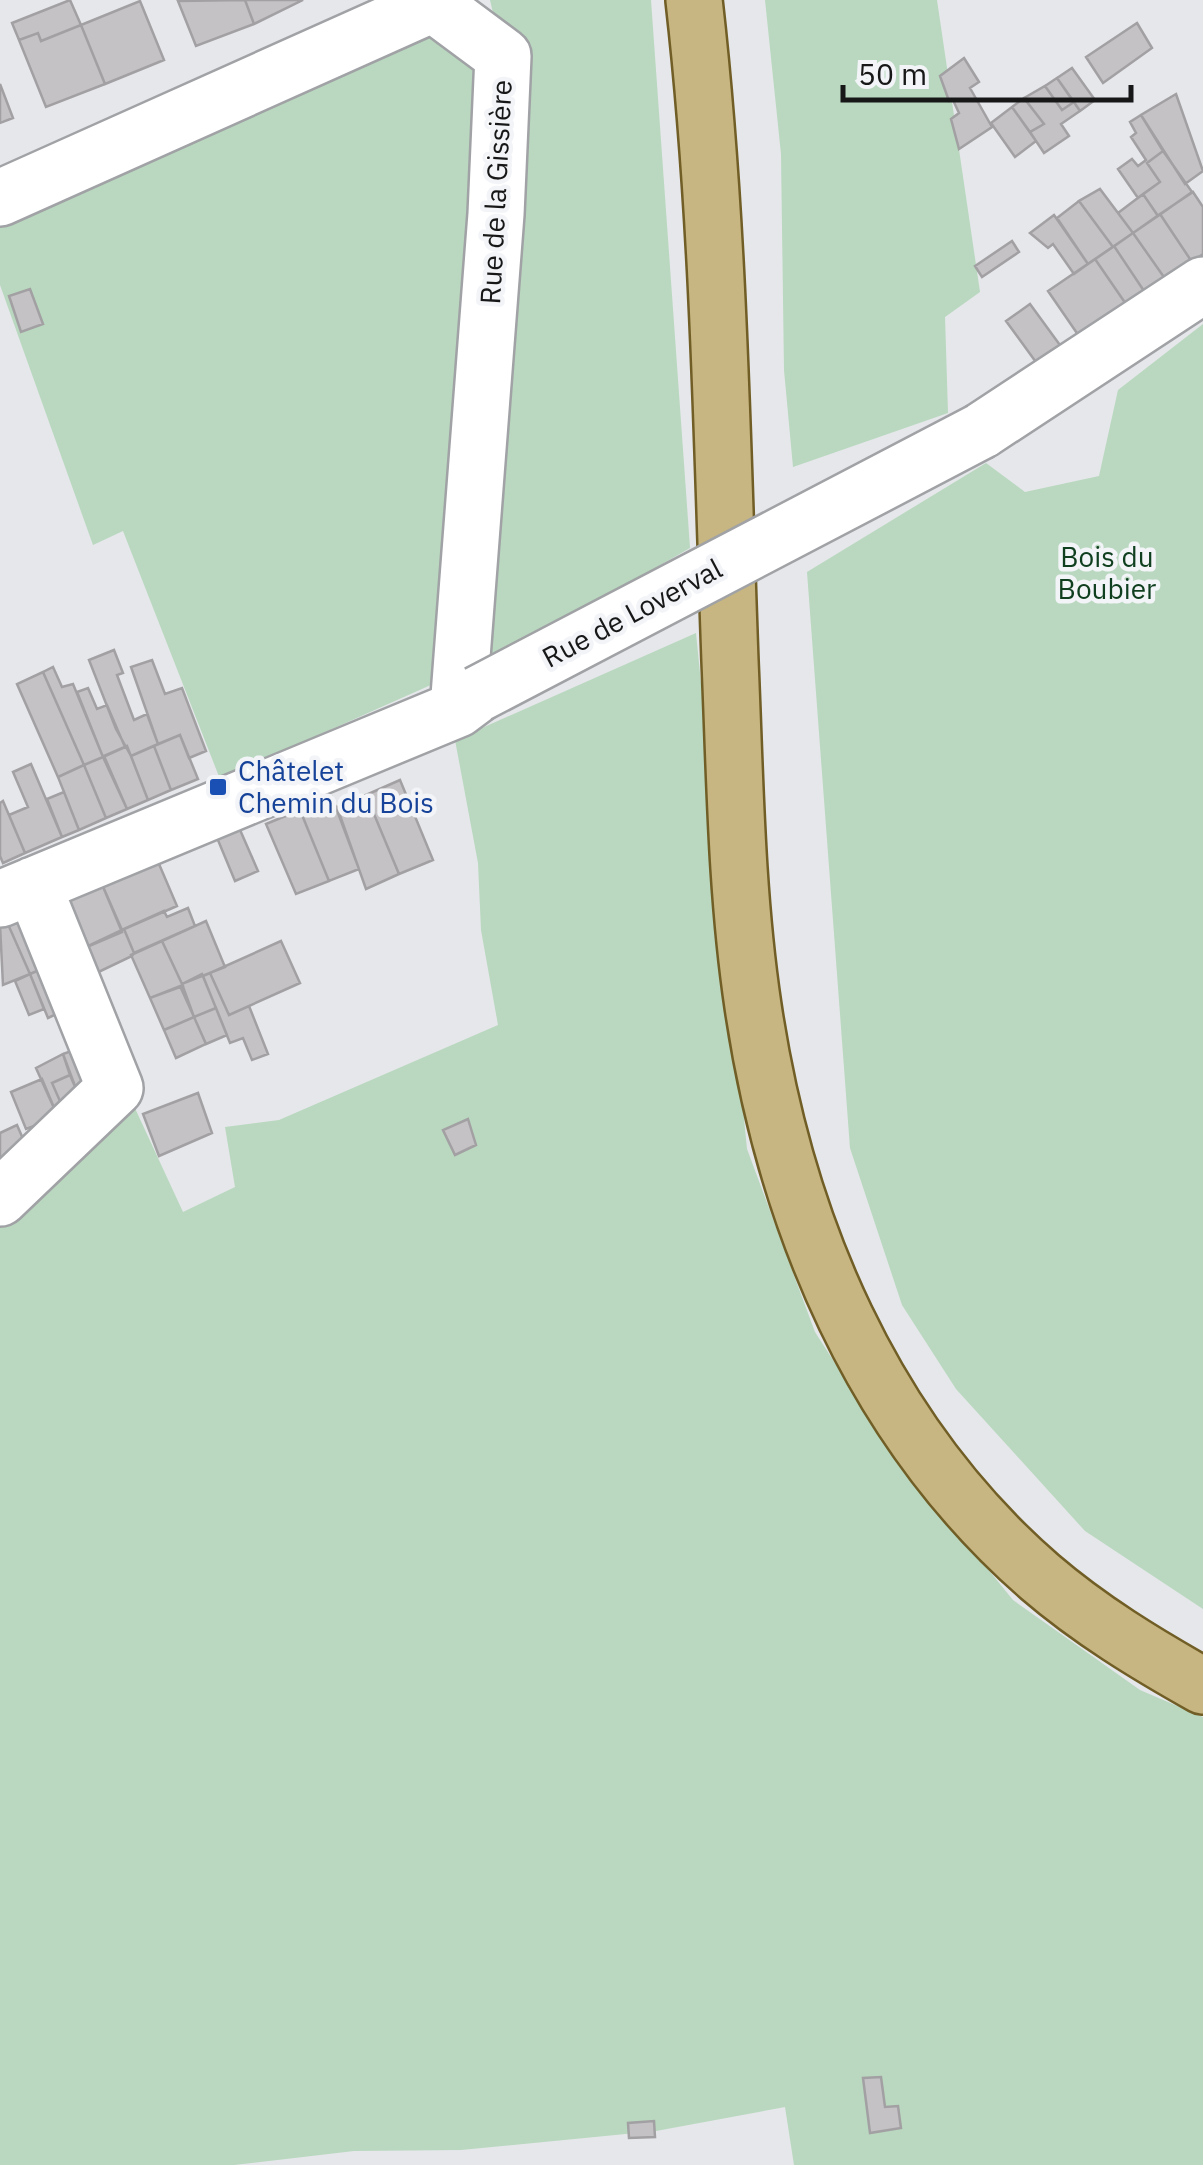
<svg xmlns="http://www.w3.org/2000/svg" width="1203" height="2165" viewBox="0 0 1203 2165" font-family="'IBM Plex Sans',sans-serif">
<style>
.green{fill:#b9d8bf}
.building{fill:#c4c2c4;stroke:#a2a0a3;stroke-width:2.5}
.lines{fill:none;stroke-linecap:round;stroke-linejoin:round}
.minor-casing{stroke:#a0a2a5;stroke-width:60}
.major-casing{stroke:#715e26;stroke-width:60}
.minor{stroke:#fff;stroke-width:55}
.major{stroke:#c7b681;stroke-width:55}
.minor-bridge-casing{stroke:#a0a2a5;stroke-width:60;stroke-linecap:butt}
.minor-bridge{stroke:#fff;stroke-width:55}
.transit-dot{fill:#1a4fb4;stroke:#f2f4f7;stroke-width:4}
.labels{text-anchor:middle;stroke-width:9;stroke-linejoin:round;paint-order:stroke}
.street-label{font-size:28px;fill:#171718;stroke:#f2f4f7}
.park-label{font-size:28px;fill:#0f3f1f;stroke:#f2f4f7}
.transit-label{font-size:28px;fill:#164399;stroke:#f2f4f7;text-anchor:start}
</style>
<rect width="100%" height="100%" fill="#e5e7ea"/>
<path class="green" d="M490,0h161l39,548 -210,121 23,-613z
M765,0h172l43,292 -35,25 3,96 -155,54 -9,-97 -3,-216z
M424,33l66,41 -39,602 -231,103 -97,-248 -30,14 -93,-260v-72z
M1203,324v1285l-118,-78 -129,-142 -54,-84 -52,-157 -43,-576 179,-109 39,29 74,-16 19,-86z
M696,633l51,516 68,183 75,117 123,151 127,90 63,27v448h-409l-9,-58 -129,24 -195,19 -107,1 -120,14h-234v-946l127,-128 56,121 52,-25 -10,-60 54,-7 219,-95 -17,-95 -3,-67 -23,-123z"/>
<path class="building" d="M70,0l11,25 -40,16 -3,-8 -19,7 -7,-17z
M245,0h58l-49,24z
M245,0l9,24 -58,22 -18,-45z
M140,1l24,59 -59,24 -24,-59z
M1137,23l15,25 -49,35 -17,-26z
M81,25l24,59 -59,23 -27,-67 19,-7 3,8z
M964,58l15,24 -9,6 22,39 -33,22 -8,-30 8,-6 -6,-13 -4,1 -9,-25z
M1072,68l23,32 -15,11 -23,-33z
M1057,78l17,24 -12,8 -17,-24z
M0,84l13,34 -13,5z
M1045,86l17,24 12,-8 6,9 -19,13 8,12 -25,17 -14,-21 14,-8 -20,-26z
M1176,94l27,77 -18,13 -44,-69z
M1024,98l20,26 -14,8 -18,-25z
M1012,107l24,34 -21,16 -24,-34z
M1141,115l22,36 -16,12 13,19 -22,16 -20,-29 14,-10 6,7 8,-6 -15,-23 5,-4 -6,-11z
M1163,151l29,41 -34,24 -15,-22 17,-12 -13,-19z
M1100,189l33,44 -20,14 -34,-46z
M1193,192l10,15v47l-11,8 -32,-48z
M1143,194l15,22 -25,17 -15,-20z
M1079,201l34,46 -25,17 -31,-46z
M1160,214l32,48 -26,18 -33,-47z
M1054,215l34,49 -14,10 -21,-30 -5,4 -18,-15z
M1133,233l33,47 -20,14 -32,-48z
M1012,241l7,11 -37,25 -7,-11z
M1114,246l32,48 -18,13 -33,-48z
M1095,259l33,48 -47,32 -33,-48z
M30,289l13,35 -22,8 -12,-36z
M1030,304l35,48 -24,17 -35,-48z
M114,650l9,23 -6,2 17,45 13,-6 11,30 -27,12 -15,-27 -27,-69z
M152,660l13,34 17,-6 24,63 -17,7 -9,-23 -22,9 -27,-77z
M53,667l9,20 11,-3 30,73 -19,8 -41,-93z
M43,672l41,93 -26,12 -41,-93z
M88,688l9,21 10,-4 18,42 -22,10 -26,-65z
M180,735l18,44 -27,11 -17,-44z
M127,746l21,54 -21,9 -23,-53z
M154,746l17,44 -23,10 -17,-44z
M103,757l24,52 -21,9 -22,-53z
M31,764l31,73 -37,16 -16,-38 19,-8 -15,-35z
M84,765l22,53 -27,12 -21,-53z
M400,780l33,80 -34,14 -33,-79z
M64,792l15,38 -17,7 -15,-38z
M366,795l33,79 -33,15 -29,-82z
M332,797l27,72 -30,12 -29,-71z
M3,801l22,52 -22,10 -3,-7v-53z
M300,810l29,71 -33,13 -30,-70z
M237,823l21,48 -23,10 -20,-48z
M156,857l21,49 -55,24 -21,-48z
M101,882l21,50 -47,20 -20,-49z
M188,908l7,18 -61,27 -10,-24 40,-18 3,6z
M34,911l21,52 -25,11 -23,-52z
M206,921l19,46 -43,17 -20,-43z
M7,922l23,52 -27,11 -3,-60z
M124,929l10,24 -2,3 -46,22 -11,-26z
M162,941l21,45 -33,12 -19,-43z
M281,941l19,42 -71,32 -19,-42z
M55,963l8,48 -15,7 -18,-44z
M210,973l19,42 20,-9 19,48 -16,6 -9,-22 -13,5 -27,-67z
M30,974l14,35 -15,6 -14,-34z
M202,974l14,34 -22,9 -12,-33z
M180,986l14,31 -30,13 -14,-32z
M216,1008l11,27 -21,9 -12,-27z
M194,1017l12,27 -30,14 -12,-28z
M88,1045l7,34 -20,7 -12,-32z
M63,1054l7,21 -18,8 11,25 -5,9 -22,-49z
M70,1075l11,26 -18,7 -11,-25z
M42,1079l16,38 -32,12 -15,-37z
M198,1093l14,40 -53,23 -16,-42z
M468,1119l8,26 -21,10 -12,-25z
M17,1125l13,30 -26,12 -4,-9v-25z
M881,2077l4,30 13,-1 3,22 -31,5 -7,-55z
M654,2121l1,16 -26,1 -1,-15z"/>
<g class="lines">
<defs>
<path id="minor" d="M0,198l433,-194 70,52 -7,158 -38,495
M981,431l222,-146
M0,899l458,-190 20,-15
M0,1198l115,-110 -82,-203"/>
<path id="major" d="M694,0c25,219 28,441 36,661 5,115 6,231 23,345 32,216 119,425 287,571 50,43 106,77 163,109"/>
</defs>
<use href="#minor" class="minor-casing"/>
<use href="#major" class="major-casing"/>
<use href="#minor" class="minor"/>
<use href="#major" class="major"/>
<defs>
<path id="minor-bridge" d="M478,694l503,-263"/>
</defs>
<use href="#minor-bridge" class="minor-bridge-casing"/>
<use href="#minor-bridge" class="minor-bridge"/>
</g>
<rect class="transit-dot" x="208" y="777" width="20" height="20" rx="5"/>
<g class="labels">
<g class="street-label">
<text transform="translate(496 192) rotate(-87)" y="10">Rue de la Gissière</text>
<text transform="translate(632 613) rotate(-28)" y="10">Rue de Loverval</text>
</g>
<g class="park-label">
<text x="1107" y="567">Bois du<tspan x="1107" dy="32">Boubier</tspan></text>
</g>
<g class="transit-label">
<text x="238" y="781">Châtelet<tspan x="238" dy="32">Chemin du Bois</tspan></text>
</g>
</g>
<path d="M843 85v15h288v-15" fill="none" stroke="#171718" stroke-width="5"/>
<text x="858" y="85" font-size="30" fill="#171718" stroke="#f2f4f7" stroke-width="8" paint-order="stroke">50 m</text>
</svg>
